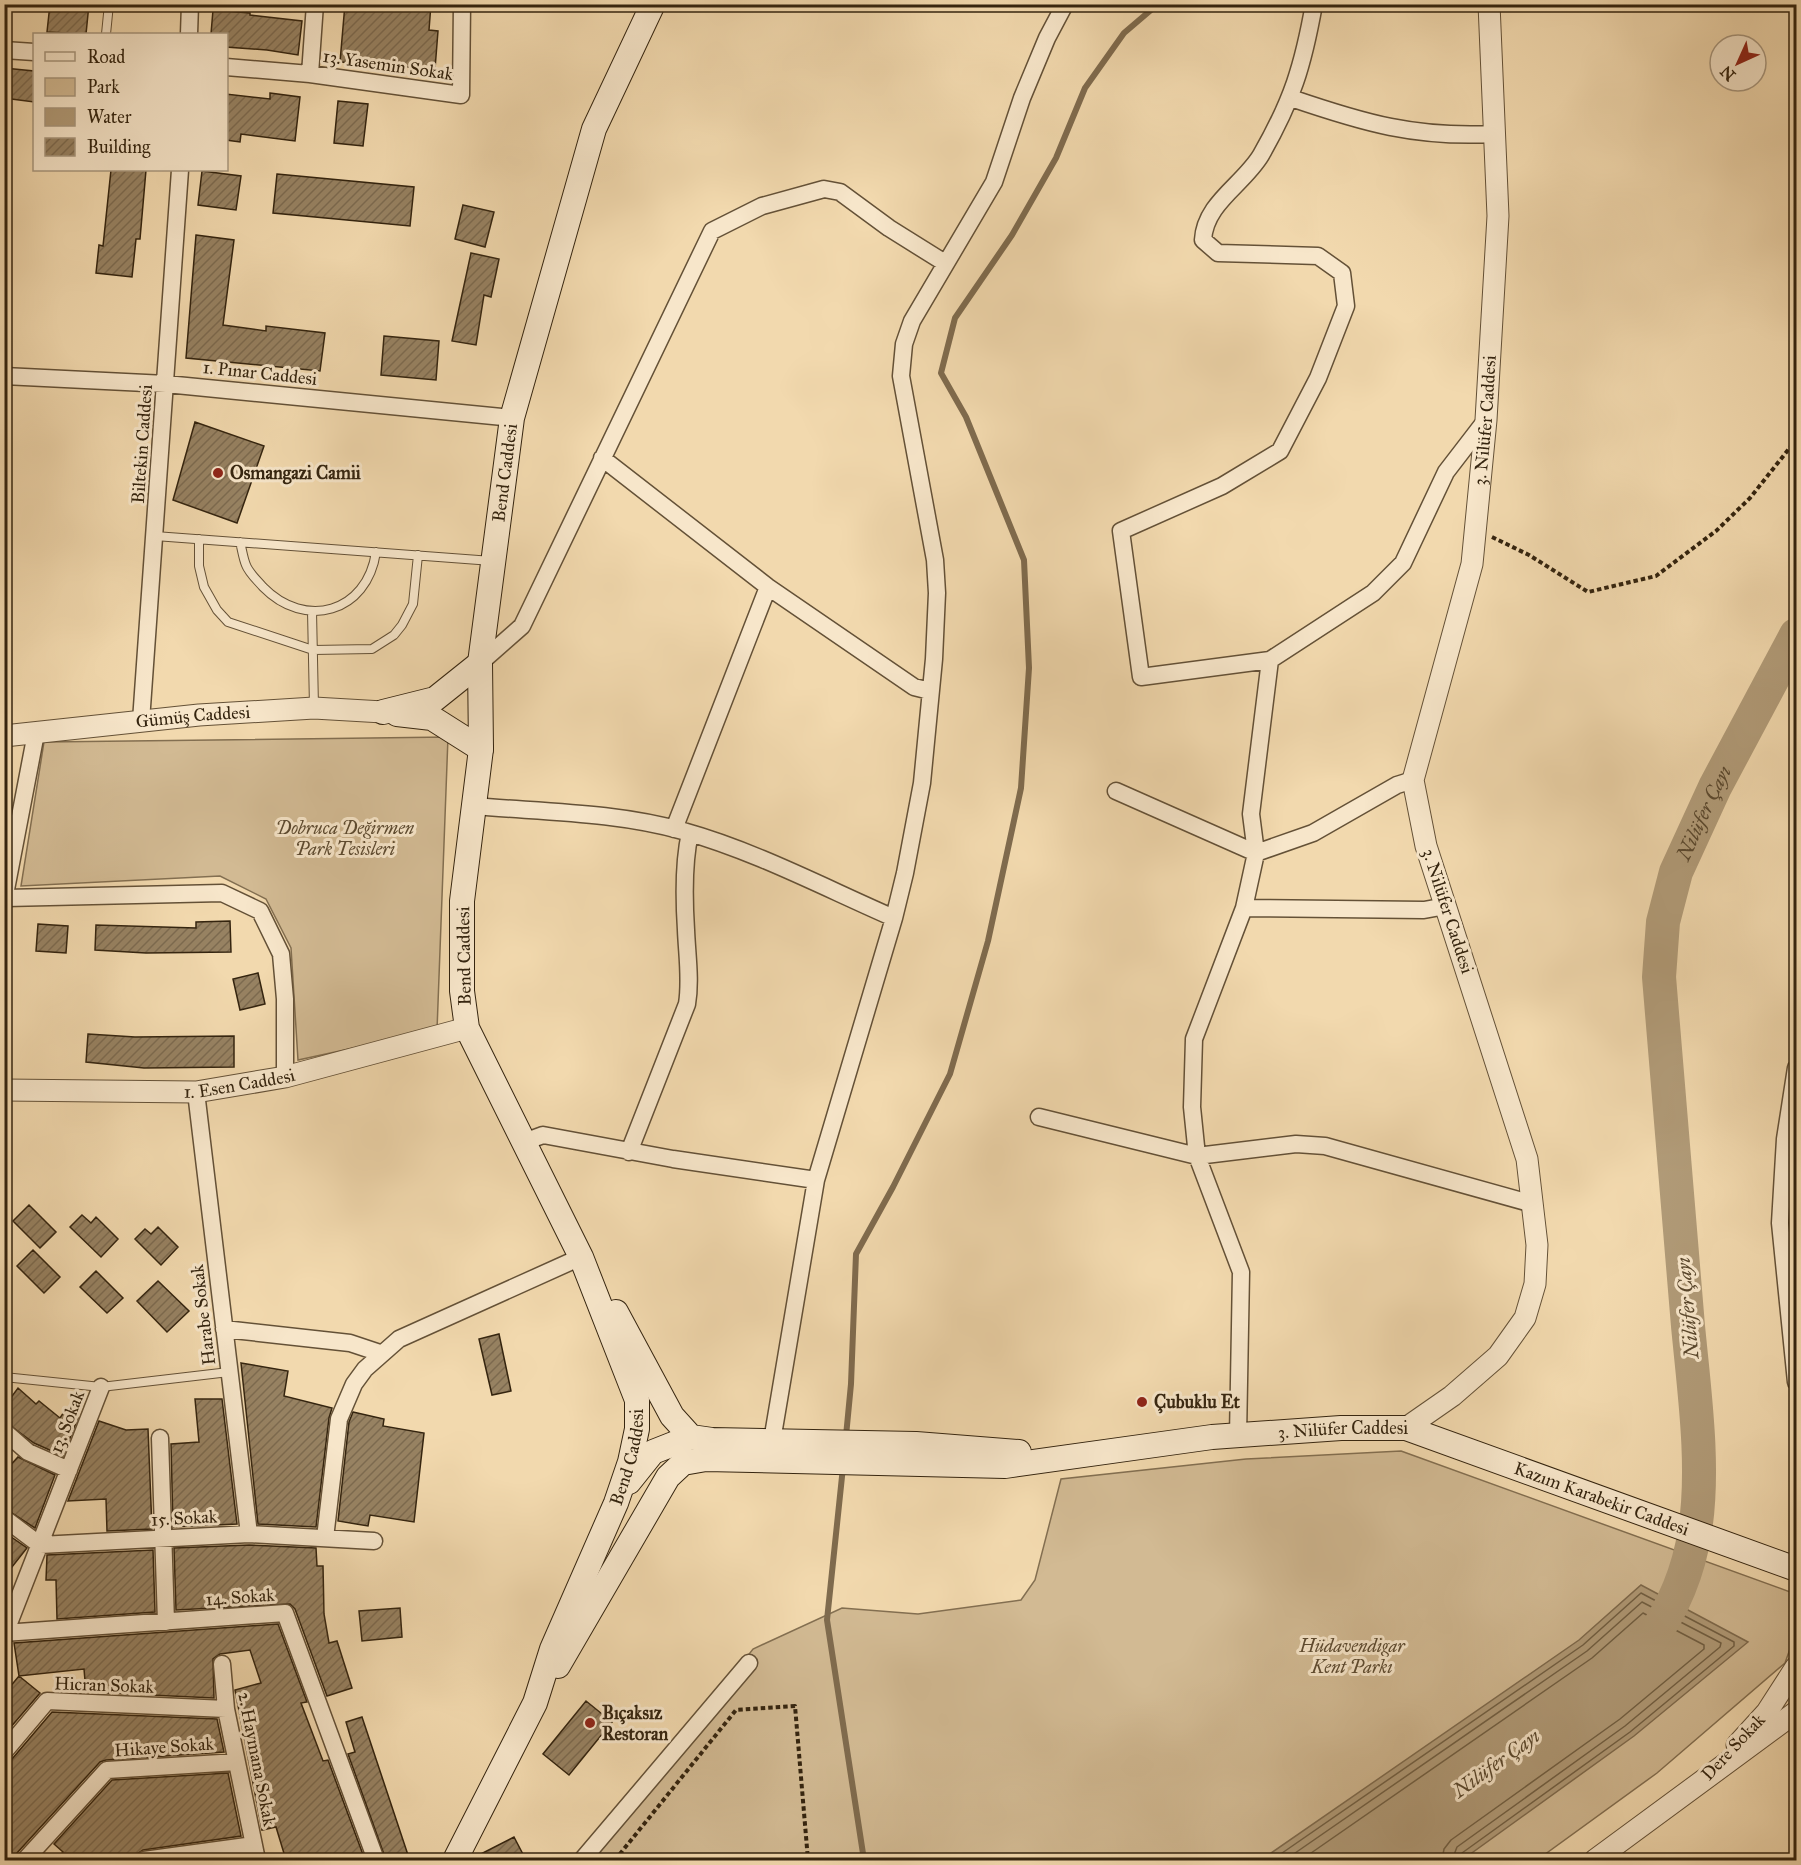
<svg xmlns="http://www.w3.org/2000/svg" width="1801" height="1865" viewBox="0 0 1801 1865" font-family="'IM FELL Great Primer',serif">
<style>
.green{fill:#d2ba93;stroke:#836f51;stroke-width:1.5}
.water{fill:#b19b78;stroke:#7f6b4e;stroke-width:1.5}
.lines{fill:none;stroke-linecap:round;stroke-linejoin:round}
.shore{stroke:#726044;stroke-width:1.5}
.stream{stroke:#7f6b4e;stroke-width:6}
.river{stroke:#b19b78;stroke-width:34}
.building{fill:url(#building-hatch);stroke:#34240f;stroke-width:1.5}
.service-casing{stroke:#645137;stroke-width:10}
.minor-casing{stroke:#645137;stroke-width:19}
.tertiary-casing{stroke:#645137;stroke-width:23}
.secondary-casing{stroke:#34240f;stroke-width:26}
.path{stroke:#34240f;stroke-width:4;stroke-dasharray:4.5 3;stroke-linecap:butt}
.service{stroke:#f7e6ca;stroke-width:8}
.minor{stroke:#f7e6ca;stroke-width:16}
.tertiary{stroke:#f7e6ca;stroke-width:21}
.secondary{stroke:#f7e6ca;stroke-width:24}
.poi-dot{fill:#8f2418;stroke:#f7e6ca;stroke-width:2}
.labels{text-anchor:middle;stroke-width:6;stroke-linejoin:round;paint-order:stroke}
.street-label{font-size:18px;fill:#34240f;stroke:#f7e6ca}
.poi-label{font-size:18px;font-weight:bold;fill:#34240f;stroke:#f7e6ca;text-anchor:start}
.park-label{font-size:18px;font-style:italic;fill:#5c4a30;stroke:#f7e6ca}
.water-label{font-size:20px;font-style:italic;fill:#5a482e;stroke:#f7e6ca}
</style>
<defs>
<pattern id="building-hatch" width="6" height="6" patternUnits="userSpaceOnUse" patternTransform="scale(1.5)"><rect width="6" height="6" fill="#978262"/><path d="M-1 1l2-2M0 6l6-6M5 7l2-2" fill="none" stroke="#7c6a4f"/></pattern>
</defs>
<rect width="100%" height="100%" fill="#f2d9ae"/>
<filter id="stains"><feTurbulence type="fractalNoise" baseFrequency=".00333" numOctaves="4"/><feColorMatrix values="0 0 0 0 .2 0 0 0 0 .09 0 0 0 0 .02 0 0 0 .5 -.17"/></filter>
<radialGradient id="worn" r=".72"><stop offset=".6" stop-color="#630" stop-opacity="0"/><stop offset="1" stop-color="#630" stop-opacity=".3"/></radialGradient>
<path class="green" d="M448,737l-11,293 -139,30 -7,-112 -25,-49 -46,-23 -199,10 23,-144z
M1401,1451l392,142 3,13v26l-11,31 -128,110 -120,87h-948l164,-211 89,-41 76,6 103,-14 14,-20 26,-101 185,-20z"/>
<path class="water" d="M1641,1585l107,57 -114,94 -172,124h-201l318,-220z"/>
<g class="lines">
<path class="shore" d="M1272,1860l311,-215 58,-52 93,49v4l-104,86 -168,121 -3,7
M1285,1860l302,-209 55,-49 79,41 -1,4 -95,79 -168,121 -5,13
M1301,1860l291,-202 51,-45 61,32v4l-84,70 -169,121 -7,9 -2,11"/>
<path class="stream" d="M846,1436l5,-52 5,-130 37,-67 57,-113 38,-133 33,-153 8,-120 -5,-108 -58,-143 -25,-44 14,-55 57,-83 44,-77 29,-70 39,-55 34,-29
M843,1467l-16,153 37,240"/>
<path class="river" id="s1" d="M1649,1642c24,-33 40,-72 46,-112 10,-63 -1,-141 -7,-204 -9,-116 -20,-232 -29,-349l4,-55 13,-50 39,-85 81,-152"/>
</g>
<path class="building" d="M50,4h39l-3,30 -39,-2z
M345,4h86l-2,26 9,1 -3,38 -95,-7z
M213,10l37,3v2l52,6 -4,34 -31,-5 -41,-3v-13h-15z
M4,68l30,3v31l-30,-4z
M270,93l30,4 -5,44 -54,-7 -1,8 -14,-2v-46l44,5z
M338,101l30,3 -5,42 -29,-3z
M111,170h35l-6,69h-4l-4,38 -36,-4 3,-28 4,1z
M202,171l39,5 -5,34 -38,-5z
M277,174l137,13 -4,39 -137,-13z
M463,205l31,7 -9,35 -30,-8z
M196,235l38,5 -11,85 43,6v-5l59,7 -5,38 -134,-13z
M471,253l28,6 -8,38 -7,-2 -8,50 -24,-4z
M384,336l55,5 -3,39 -55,-5z
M195,422l69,24 -27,77 -64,-23z
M230,921l1,31 -85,1 -51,-3 1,-25 100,3v-6z
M38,924l30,2 -2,27 -30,-2z
M258,973l7,31 -25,6 -7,-31z
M88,1034l47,3 99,-1v31l-90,1 -58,-6z
M29,1205l27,27 -16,16 -27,-27z
M82,1215l9,8 5,-6 22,22 -17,18 -31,-30z
M158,1227l20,20 -17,18 -26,-26 10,-10 6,5z
M33,1250l27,27 -16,16 -27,-27z
M96,1271l27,27 -16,15 -27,-26z
M158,1281l31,30 -22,21 -30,-31z
M499,1334l12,57 -19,4 -13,-56z
M241,1363l47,8 -4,25 48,12 -3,10 -13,109 -58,-3z
M18,1388l18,16 3,-3 21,17 4,-6 14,6 -15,38 -29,-13 -30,-22v-14z
M195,1399h27l15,125 -64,3 -2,-83 28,-2z
M353,1412l31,7 -1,7 41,7 -10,89 -44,-7 -2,11 -30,-5 11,-99z
M99,1421l27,9 22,-1 4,100 -45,2 -1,-32 -38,2z
M18,1457l37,18 -20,53 -31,-20v-36z
M4,1532l23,16 -23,29z
M249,1545l67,3 1,18h6l1,48 5,29 8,-2 15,47 -25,8 -32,-87 -5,-5 -114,6 -2,-62z
M153,1550l2,62 -98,7 -1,-39h-10l1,-25z
M400,1608l2,29 -40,4 -3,-30z
M278,1624l29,78 -6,1 22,58 5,-1 37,100h-79l-10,-33 -14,3 -27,-140 26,-7 -11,-33 -30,4 -7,5 1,39 -128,-6 -2,-23 -65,7 -5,-33z
M19,1676l21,17 -36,42v-41z
M586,1701l26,21 -43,53 -26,-21z
M52,1712l165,7 7,33 -118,8 -6,2 -83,91 -2,7h-11v-98l8,-3z
M362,1717l46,138 -17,5h-5l-38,-106 7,-2 -9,-30z
M228,1773l13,63 -98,14 -15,10h-73l8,-8 -9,-8 58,-64z
M514,1837l12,23h-55v-1z"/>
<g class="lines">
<defs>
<path id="service" d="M106,34l3,-30
M155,536l337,25
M199,539v27l5,21 13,23 11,12 85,28 59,-1 22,-14 8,-10 11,-21 5,-49
M240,542c2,7 3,16 6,23 3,8 11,15 17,22 42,43 104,26 113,-35
M312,611l2,96
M4,1377l97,10 128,-15"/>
<path id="minor" d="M1314,4c-11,62 -22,97 -53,151 -18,30 -56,48 -58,85l15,13 100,3 24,17 4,33 -28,72 -38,73 -58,35 -101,45 20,146 129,-17 103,-67 30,-30 43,-91 40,-52
M189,34l1,-30
M4,50l30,2
M226,67l84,7 151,21 1,-91
M310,74l5,-70
M1291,98c73,25 124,40 203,36
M4,376l162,8 346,34
M602,458l166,129 146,100 16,4
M480,663l42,-37 190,-395 50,-25 62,-17 16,3 49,36 56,35
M141,721l39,-551
M1116,791l140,62 57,-20 84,-48 16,-5
M474,806c69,6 142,6 209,25 72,20 142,57 211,87
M674,829l94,-242
M6,898l216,-5 38,18 21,43 4,45v78
M4,900l32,-167
M1244,908l180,2 22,-4
M1796,1068l-11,71 -5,84 16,159
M196,1092l53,442
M1039,1117l158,39 99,-12 29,2 208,58
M524,1142l19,-7 130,24 143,21
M629,1152l58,-148c4,-24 0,-49 -1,-74 -2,-31 -3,-66 4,-97
M224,1329l126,14 30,10
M4,1431l24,21 41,18
M1238,1436l3,-164 -44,-116 -5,-49 2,-68 50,-131 12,-55 -5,-39 19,-154
M160,1438l6,184
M772,1441l44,-261 78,-262 11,-45 17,-90 12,-124 3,-66 -2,-33 -34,-184 3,-32 8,-23 82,-139 28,-84 25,-60 18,-34
M4,1518l36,27 209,-11 125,7
M325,1538l14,-119 15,-35 11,-15 34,-30 182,-82
M4,1633l281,-20 91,247
M4,1636l97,-249
M222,1664l4,45 31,151
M4,1752l43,-51 179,8
M25,1860l82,-90 130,-8
M144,1860l110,-15
M582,1860l167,-197"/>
<g id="tertiary">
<path id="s2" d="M4,736l195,-21 115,-7 69,4"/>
<path id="s3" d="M4,1090l192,2 89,-15 182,-49"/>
<path id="s4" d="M1406,1428l46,-32 46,-40 27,-38 10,-34 2,-39 -10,-86 -101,-313 -13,-66 59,-216 14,-144 12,-204 -9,-212"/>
<path d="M1737,1745l30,-33 29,-45"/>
<path d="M1595,1860l201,-148"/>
</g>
<g id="secondary">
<path d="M383,712l52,-13 45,-36"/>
<path d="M397,714l35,4 49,31"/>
<path d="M616,1312l56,104 19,21 21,3 204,4 103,8"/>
<path d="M629,1482l24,-30 38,-15"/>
<path id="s5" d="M558,1666l110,-189 15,-14 23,-4 299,7 207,-29 129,-9h65l390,141"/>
<path id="s6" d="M455,1860l80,-157 17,-54 64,-146 14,-41 7,-33v-29l-56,-143 -114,-229 -5,-37v-90l19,-152 -1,-86 32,-245 82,-289 59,-125"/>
</g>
</defs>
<use href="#service" class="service-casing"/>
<use href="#minor" class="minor-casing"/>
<use href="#tertiary" class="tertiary-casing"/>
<use href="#secondary" class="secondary-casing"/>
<path class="path" d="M1492,537l37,18 59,37 68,-16 60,-45 34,-33 46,-58
M615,1860l121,-150 59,-4 13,154"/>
<use href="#service" class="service"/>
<use href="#minor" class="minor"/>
<use href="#tertiary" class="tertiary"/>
<use href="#secondary" class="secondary"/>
</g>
<g class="poi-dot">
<circle cx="218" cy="473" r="6"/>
<circle cx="1142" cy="1402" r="6"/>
<circle cx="590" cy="1723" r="6"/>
</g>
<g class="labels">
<g class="street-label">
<text transform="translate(388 65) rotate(8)" y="6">13. Yasemin Sokak</text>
<text transform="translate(260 373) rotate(6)" y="6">1. Pınar Caddesi</text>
<text dy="6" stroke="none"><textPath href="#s4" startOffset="1089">3. Nilüfer Caddesi</textPath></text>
<text transform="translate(142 444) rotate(-86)" y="6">Biltekin Caddesi</text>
<text dy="6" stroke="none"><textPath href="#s6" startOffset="1466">Bend Caddesi</textPath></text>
<text dy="6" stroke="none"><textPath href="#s2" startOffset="190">Gümüş Caddesi</textPath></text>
<text transform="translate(1448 911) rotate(72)" y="6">3. Nilüfer Caddesi</text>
<text transform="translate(464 956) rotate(-91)" y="6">Bend Caddesi</text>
<text dy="6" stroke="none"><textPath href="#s3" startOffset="236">1. Esen Caddesi</textPath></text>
<text transform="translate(203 1315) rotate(-97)" y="6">Harabe Sokak</text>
<text transform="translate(67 1422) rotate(-69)" y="6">13. Sokak</text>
<text dy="6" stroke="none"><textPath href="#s5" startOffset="902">3. Nilüfer Caddesi</textPath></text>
<text dy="6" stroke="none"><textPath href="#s6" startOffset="440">Bend Caddesi</textPath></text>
<text dy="6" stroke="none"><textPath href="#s5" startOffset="1173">Kazım Karabekir Caddesi</textPath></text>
<text transform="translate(184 1518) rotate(-3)" y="6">15. Sokak</text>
<text transform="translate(240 1597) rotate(-4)" y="6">14. Sokak</text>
<text transform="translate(104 1685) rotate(2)" y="6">Hicran Sokak</text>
<text transform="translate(164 1747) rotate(-4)" y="6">Hikaye Sokak</text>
<text transform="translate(1733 1747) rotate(-47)" y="6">Dere Sokak</text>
<text transform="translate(257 1759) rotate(79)" y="6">2. Haymana Sokak</text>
</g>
<g class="poi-label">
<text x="230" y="479">Osmangazi Camii</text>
<text x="1154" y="1408">Çubuklu Et</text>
<text x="602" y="1719">Bıçaksız<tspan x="602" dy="21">Restoran</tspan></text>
</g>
<g class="park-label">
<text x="345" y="834">Dobruca Değirmen<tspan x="345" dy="21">Park Tesisleri</tspan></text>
<text x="1352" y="1652">Hüdavendigar<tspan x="1352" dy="21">Kent Parkı</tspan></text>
</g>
<g class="water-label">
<text dy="7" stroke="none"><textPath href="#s1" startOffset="849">Nilüfer Çayı</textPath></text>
<text transform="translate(1687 1308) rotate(-95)" y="7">Nilüfer Çayı</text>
<text transform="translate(1496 1763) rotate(-36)" y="7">Nilüfer Çayı</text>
</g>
</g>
<rect width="1801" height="1865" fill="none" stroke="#f2d9ae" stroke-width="24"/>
<rect x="6" y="6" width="1789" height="1853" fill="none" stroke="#34240f" stroke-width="3"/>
<rect x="12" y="12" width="1777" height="1841" fill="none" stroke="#34240f" stroke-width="1.5"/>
<rect x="33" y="33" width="195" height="138" fill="#f7e6ca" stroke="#a9987f" stroke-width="1.5"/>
<rect x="45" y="52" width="30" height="9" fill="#f7e6ca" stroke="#a9987f" stroke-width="1.5"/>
<text x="87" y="63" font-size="18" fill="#34240f">Road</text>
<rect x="45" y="78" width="30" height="18" fill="#d2ba93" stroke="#a9987f" stroke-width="1.5"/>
<text x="87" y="93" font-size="18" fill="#34240f">Park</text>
<rect x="45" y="108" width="30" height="18" fill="#b19b78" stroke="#a9987f" stroke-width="1.5"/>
<text x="87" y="123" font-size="18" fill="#34240f">Water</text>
<rect x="45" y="138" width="30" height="18" fill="url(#building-hatch)" stroke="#a9987f" stroke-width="1.5"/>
<text x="87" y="153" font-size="18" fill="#34240f">Building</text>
<g transform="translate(1738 63) rotate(225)"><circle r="28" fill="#f7e6ca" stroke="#a9987f" stroke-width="1.5"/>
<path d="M0-4.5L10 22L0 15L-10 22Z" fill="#8f2418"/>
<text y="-9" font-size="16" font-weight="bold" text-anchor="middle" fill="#34240f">N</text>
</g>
<rect width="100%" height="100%" filter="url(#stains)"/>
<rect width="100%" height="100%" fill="url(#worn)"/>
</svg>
